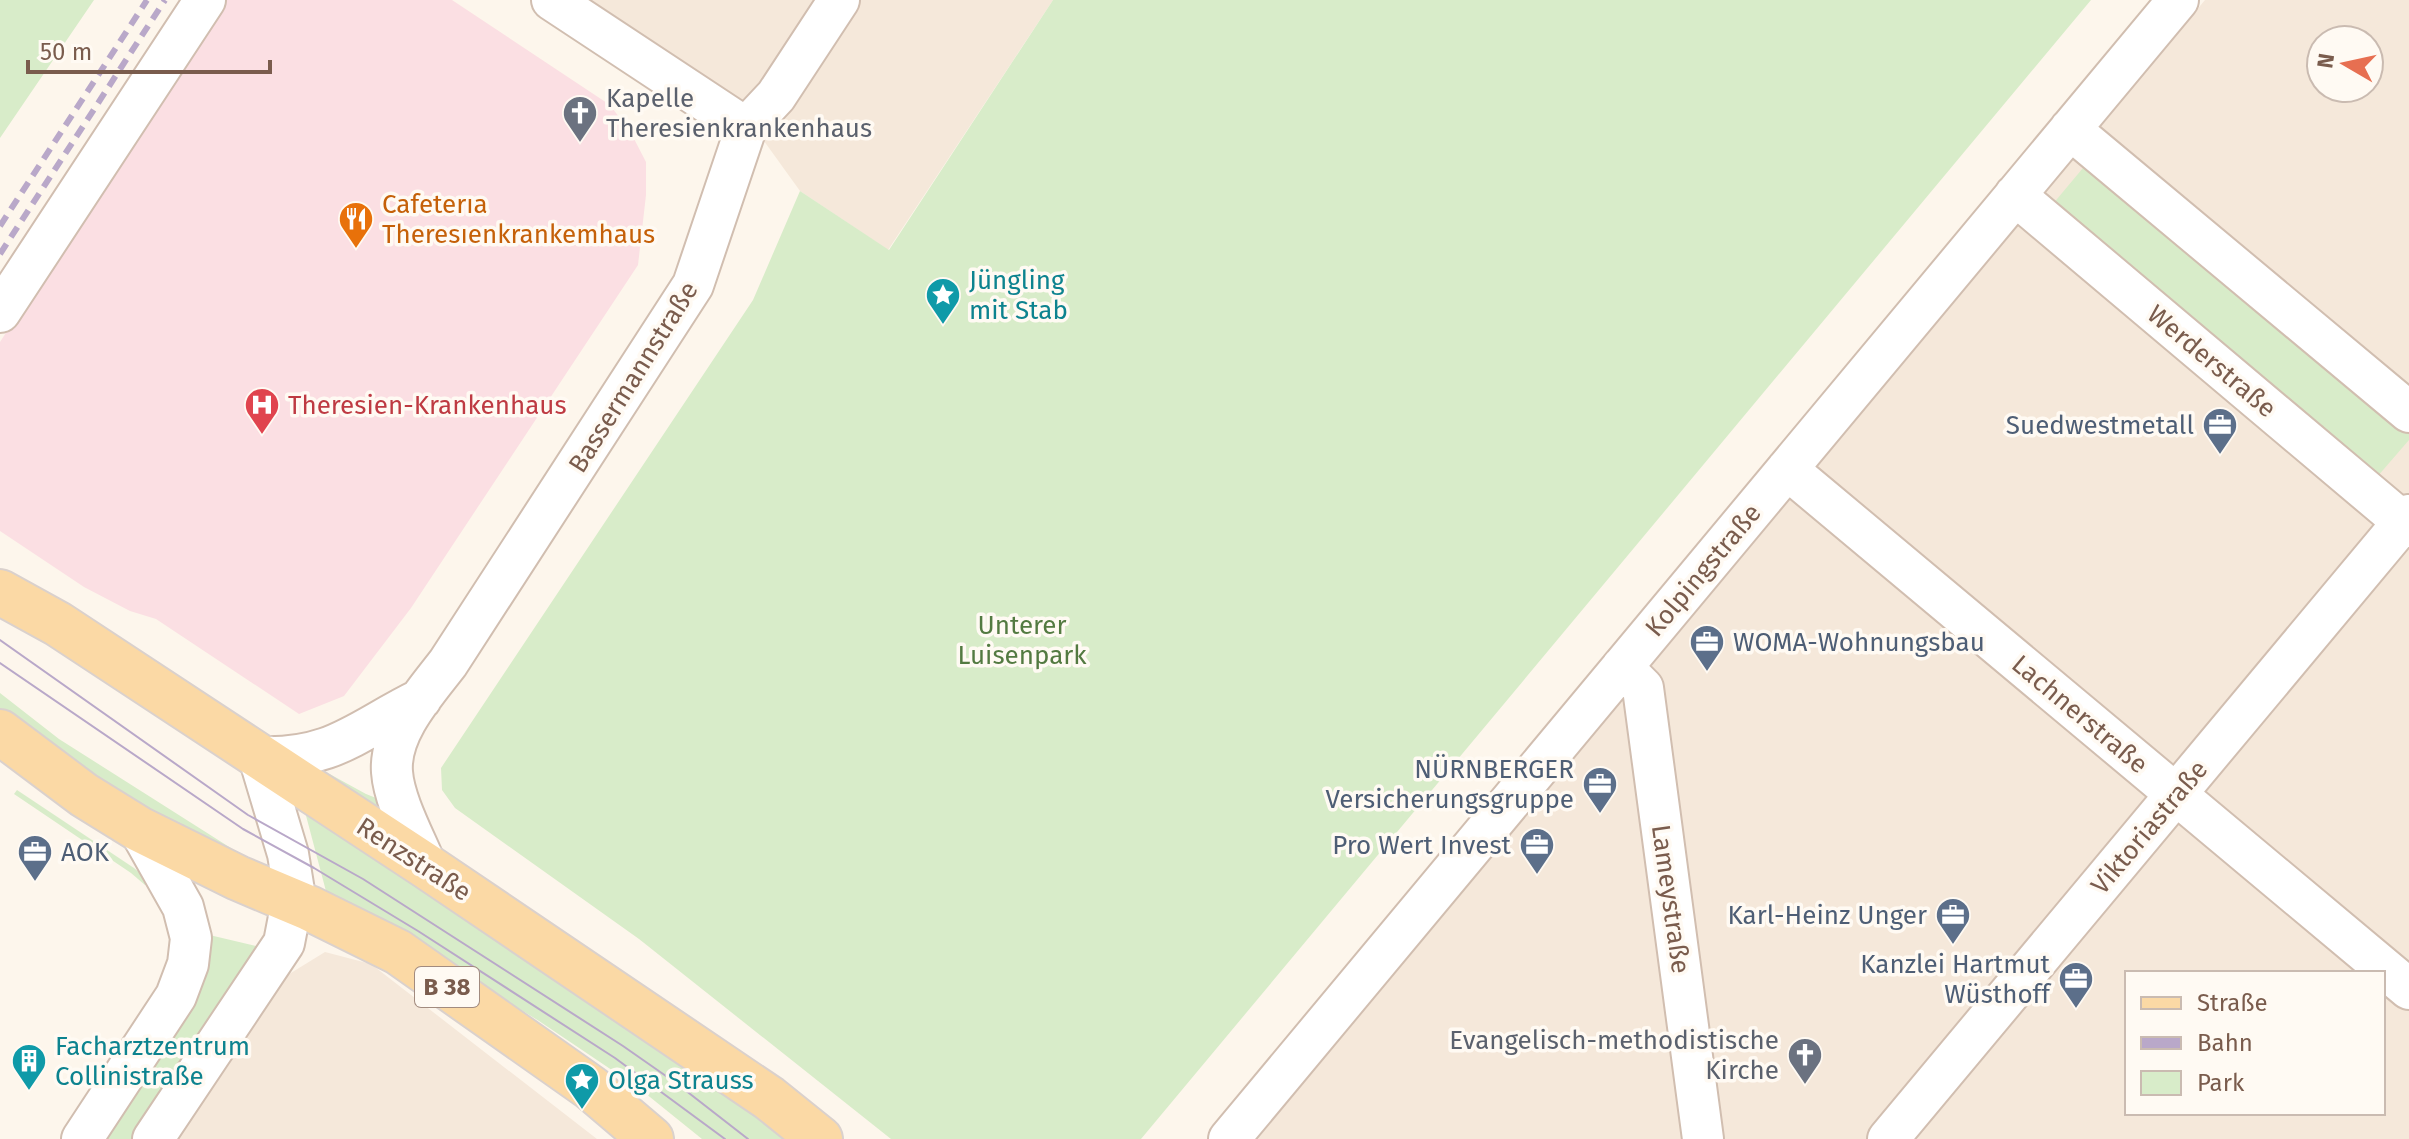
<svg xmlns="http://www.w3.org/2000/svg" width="2409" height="1139" viewBox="0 0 2409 1139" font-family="'Fira Sans',sans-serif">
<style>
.residential{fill:#f5e8da;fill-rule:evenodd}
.medical{fill:#fbdfe3}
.green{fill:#d8ecc9}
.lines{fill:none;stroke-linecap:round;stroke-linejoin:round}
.minor-casing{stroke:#d1beb0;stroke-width:44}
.major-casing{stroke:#dad1cd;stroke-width:48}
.minor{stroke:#fff;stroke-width:40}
.major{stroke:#fbd9a5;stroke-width:44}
.tram{stroke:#b9a8c9;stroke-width:2}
.rail{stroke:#b9a8c9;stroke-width:6;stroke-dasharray:12 8;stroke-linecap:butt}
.labels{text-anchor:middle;stroke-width:7;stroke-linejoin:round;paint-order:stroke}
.shield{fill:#fffaf3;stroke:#a28b7f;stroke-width:2}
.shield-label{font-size:24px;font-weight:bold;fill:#7a5c4d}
.worship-label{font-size:26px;fill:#5b616d;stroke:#fffaf3;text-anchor:start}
.food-label{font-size:26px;fill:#c56008;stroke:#fffaf3;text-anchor:start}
.culture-label{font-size:26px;fill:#0d838f;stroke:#fffaf3;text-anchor:start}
.street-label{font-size:26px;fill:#7a5c4d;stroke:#fffaf3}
.health-label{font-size:26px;fill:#be3a42;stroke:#fffaf3;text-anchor:start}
.service-label{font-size:26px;fill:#4e5e75;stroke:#fffaf3;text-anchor:end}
.park-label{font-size:26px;fill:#537a41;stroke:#fffaf3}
</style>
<rect width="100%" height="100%" fill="#fdf6ec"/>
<path class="residential" d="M577,0h476l-165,250 -88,-59 -59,-82z
M2205,0h204v1139h-1156zM2321,40h48v48h-48zM2127,973h256v140h-256z
M325,952l46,12 226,175h-419l108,-163z"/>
<path class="medical" d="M222,0h230l158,105 21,28 15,29v33l-8,70 -227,343 -67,88 -45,18 -143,-95 -26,-8 -46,-24 -84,-56v-189z"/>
<path class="green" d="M0,0h94l-94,138z
M1053,0h1038l-950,1139h-250l-252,-200 -184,-131 -13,-18 -1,-22 312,-468 47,-109 89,59z
M2088,162l321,268v10l-32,37 -325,-272z
M0,693l59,46 175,111 -1,9 -61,-29 -61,-44 -58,-35 -53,-39z
M306,761l60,33 25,10 5,22z
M17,790l117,78 15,13 -4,4 -14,-12 -117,-79z
M304,808l488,331h-90l-62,-50 -101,-68 -137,-85 -75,-41z
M201,933l55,13 -13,33 -106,160h-39z"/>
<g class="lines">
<defs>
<path id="minor" d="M552,0l194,128
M2070,129l339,283
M2015,195l394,332
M0,312l205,-312
M1787,469l622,520
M1622,667l21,21 60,451
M426,866c-11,-27 -32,-65 -34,-94 -3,-40 33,-79 56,-109l245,-378 53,-157 30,-32 63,-96
M82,1139l94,-143 12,-32 3,-26 -8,-31 -44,-78
M153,1139l131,-196 10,-52 -6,-37 -29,-97c75,3 100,-28 162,-58
M1229,1139l949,-1139
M1888,1139l521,-624"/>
<path id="major" d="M0,592l58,32 368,242 343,232 51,41
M0,732l84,63 55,34 99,49 71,30 89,44 193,136 60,51"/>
</defs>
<use href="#minor" class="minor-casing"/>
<use href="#major" class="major-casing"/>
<use href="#minor" class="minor"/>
<use href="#major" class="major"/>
<path class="tram" d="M0,640l248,175 115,64 260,167 53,37 72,56
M0,663l243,166 71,39 104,63 197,127 110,81"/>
<path class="rail" d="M0,226l147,-226
M0,254l165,-254"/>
</g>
<defs>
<symbol id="church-pin" viewBox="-11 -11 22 30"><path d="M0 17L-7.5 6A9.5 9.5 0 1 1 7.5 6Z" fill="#6b7280" stroke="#fffaf3"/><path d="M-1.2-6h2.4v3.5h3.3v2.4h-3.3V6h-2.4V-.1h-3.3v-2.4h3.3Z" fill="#fff"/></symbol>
<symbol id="restaurant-pin" viewBox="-11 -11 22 30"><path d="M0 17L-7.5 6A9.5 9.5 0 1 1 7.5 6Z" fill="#e8710a" stroke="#fffaf3"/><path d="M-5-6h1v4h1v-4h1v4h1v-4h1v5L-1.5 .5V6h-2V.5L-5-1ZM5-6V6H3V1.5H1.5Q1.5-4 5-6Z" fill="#fff"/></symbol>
<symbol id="sight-pin" viewBox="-11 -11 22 30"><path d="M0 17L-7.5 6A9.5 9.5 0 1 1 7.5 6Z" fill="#0f9aa8" stroke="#fffaf3"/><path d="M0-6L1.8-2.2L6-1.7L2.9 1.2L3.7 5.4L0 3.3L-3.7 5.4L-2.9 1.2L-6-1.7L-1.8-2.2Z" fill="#fff"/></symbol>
<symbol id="hospital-pin" viewBox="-11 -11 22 30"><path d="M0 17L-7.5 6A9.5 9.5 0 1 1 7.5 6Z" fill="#e0444e" stroke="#fffaf3"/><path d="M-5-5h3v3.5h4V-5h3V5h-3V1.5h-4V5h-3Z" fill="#fff"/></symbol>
<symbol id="office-pin" viewBox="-11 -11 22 30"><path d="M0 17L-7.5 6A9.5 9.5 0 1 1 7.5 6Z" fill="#5c6f8a" stroke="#fffaf3"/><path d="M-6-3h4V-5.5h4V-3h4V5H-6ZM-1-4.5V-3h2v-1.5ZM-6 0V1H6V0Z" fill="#fff"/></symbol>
<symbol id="building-pin" viewBox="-11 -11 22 30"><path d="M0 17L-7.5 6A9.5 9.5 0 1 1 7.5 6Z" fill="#0f9aa8" stroke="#fffaf3"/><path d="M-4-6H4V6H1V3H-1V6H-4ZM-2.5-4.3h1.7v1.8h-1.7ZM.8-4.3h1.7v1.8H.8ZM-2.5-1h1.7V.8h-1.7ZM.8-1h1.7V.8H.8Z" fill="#fff"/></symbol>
</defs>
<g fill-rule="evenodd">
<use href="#church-pin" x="560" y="93" width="40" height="54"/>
<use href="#restaurant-pin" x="336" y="199" width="40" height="54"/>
<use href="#sight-pin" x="923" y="275" width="40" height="54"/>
<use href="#hospital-pin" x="242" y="385" width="40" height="54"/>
<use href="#office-pin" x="2200" y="405" width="40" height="54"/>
<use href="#office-pin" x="1687" y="622" width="40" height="54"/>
<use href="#office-pin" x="1580" y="764" width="40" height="54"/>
<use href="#office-pin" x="1517" y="825" width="40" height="54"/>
<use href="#office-pin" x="15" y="832" width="40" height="54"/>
<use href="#office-pin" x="1933" y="895" width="40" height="54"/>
<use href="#office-pin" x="2056" y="959" width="40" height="54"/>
<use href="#church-pin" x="1785" y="1035" width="40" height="54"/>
<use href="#building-pin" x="9" y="1041" width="40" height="54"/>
<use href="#sight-pin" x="562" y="1060" width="40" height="54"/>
</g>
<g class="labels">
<rect class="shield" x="415" y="967" width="64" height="40" rx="6"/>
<g class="shield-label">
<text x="447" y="995">B 38</text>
</g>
<g class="worship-label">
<text x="606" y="107">Kapelle<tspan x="606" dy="30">Theresienkrankenhaus</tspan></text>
<text x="1779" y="1049" text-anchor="end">Evangelisch-methodistische<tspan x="1779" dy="30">Kirche</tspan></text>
</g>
<g class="food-label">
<text x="382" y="213">Cafeterıa<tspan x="382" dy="30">Theresıenkrankemhaus</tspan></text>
</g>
<g class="culture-label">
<text x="969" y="289">Jüngling<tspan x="969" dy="30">mit Stab</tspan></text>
<text x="55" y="1055">Facharztzentrum<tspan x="55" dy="30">Collinistraße</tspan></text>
<text x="608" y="1089">Olga Strauss</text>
</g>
<g class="street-label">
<text transform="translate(2212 361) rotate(40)" y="9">Werderstraße</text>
<text transform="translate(633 377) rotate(-58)" y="9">Bassermannstraße</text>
<text transform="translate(1703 570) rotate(-50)" y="9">Kolpingstraße</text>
<text transform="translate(2080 714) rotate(40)" y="9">Lachnerstraße</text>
<text transform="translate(2149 827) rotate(-50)" y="9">Viktoriastraße</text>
<text transform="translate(414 859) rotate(33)" y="9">Renzstraße</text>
<text transform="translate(1671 899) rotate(82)" y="9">Lameystraße</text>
</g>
<g class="health-label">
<text x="288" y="414">Theresien-Krankenhaus</text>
</g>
<g class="service-label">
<text x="2194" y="434">Suedwestmetall</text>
<text x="1733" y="651" text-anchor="start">WOMA-Wohnungsbau</text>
<text x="1574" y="778">NÜRNBERGER<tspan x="1574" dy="30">Versicherungsgruppe</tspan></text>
<text x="1511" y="854">Pro Wert Invest</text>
<text x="61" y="861" text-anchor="start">AOK</text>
<text x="1927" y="924">Karl-Heinz Unger</text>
<text x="2050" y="973">Kanzlei Hartmut<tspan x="2050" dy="30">Wüsthoff</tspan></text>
</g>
<g class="park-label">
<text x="1022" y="634">Unterer<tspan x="1022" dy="30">Luisenpark</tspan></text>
</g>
</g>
<rect x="2125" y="971" width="260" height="144" fill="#fffaf3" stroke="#cabbb1" stroke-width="2"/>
<rect x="2141" y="997" width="40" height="12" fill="#fbd9a5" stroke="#cabbb1" stroke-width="2"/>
<text x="2197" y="1011" font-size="24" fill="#7a5c4d">Straße</text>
<rect x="2141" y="1037" width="40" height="12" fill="#b9a8c9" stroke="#cabbb1" stroke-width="2"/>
<text x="2197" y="1051" font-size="24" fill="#7a5c4d">Bahn</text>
<rect x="2141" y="1071" width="40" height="24" fill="#d8ecc9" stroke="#cabbb1" stroke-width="2"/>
<text x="2197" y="1091" font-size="24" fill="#7a5c4d">Park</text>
<g transform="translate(2345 64) rotate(279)"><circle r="38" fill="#fffaf3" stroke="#cabbb1" stroke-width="2"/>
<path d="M0-6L14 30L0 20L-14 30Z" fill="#e76f51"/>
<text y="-12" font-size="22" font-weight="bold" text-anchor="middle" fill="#7a5c4d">N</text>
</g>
<path d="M28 60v12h242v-12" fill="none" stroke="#7a5c4d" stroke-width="4"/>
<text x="40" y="60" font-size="24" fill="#7a5c4d" stroke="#fffaf3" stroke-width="6" paint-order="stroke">50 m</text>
</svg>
